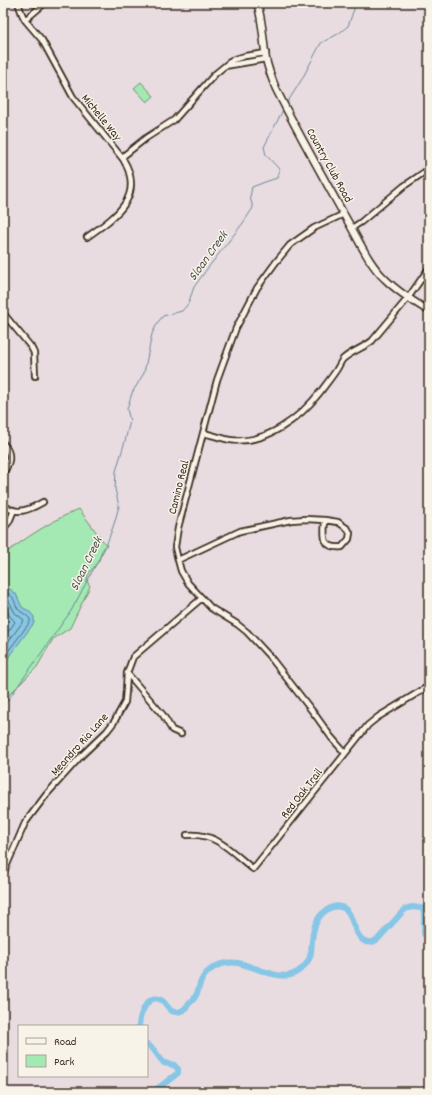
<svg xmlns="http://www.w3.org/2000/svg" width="432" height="1095" viewBox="0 0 432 1095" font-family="Dekko,sans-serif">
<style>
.green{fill:#a4e9b4;stroke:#708a69}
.water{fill:#86c6e6;stroke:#688896}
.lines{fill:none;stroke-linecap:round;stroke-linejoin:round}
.shore{stroke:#59686e;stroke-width:1}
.stream{stroke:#688896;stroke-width:1}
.river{stroke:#86c6e6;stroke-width:6}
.minor-casing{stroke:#3b2a1e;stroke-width:8}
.major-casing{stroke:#3b2a1e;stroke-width:9}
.minor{stroke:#f7f3e8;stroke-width:4.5}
.major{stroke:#f7f3e8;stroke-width:6}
.labels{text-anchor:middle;stroke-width:3;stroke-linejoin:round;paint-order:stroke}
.street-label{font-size:12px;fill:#3b2a1e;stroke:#f7f3e8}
.water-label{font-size:13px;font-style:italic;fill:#4e5150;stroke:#f7f3e8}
</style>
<rect width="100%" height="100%" fill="#e9dce1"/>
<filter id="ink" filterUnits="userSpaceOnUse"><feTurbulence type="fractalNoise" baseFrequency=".025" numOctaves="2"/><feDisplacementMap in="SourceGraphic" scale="8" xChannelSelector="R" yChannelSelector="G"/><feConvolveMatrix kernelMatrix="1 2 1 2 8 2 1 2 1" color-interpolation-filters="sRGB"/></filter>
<g filter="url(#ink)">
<path class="green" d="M141,82l13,14 -7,6 -13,-14z
M79,509l27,36c-2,3 -4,5 -5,8 -1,3 -1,7 -3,9 -5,8 -16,14 -8,24l-20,42 -17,11 -16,28 -28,28 -6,11v-151c24,-18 48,-34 76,-46z"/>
<path class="water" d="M10,589l6,5 6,13 7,4 5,6v6l-24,32 -7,11v-76z"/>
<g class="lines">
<path class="shore" d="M3,593c14,0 9,11 17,18 4,3 7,4 10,8v3l-27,36
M3,599h5l7,14 9,7 -21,29
M3,605l2,1 4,9 6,7 -12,17"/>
<path class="stream" d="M287,103l15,-24 19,-36 17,-9 10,-8 5,-14 3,-9
M3,707l68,-96 35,-65 8,-22 5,-18 -4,-17 1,-18 9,-30 5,-20 -3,-12 5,-16 12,-20 8,-39 6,-12 5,-6 19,-5 6,-7 6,-17 13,-18 36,-46 10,-15 -3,-11 2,-10 13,-5 12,-4 2,-9 -13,-14 -2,-8 19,-37
M421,908l8,-5"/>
<path class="river" d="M139,1026c0,-9 5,-22 13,-27 17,-4 13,18 29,12 3,-1 5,-3 7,-6 3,-4 8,-7 9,-12 2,-4 2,-8 4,-12 7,-14 22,-20 37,-18 16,3 37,16 53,12 8,-3 14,-8 18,-16 3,-6 2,-11 3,-18 1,-14 6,-29 21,-34 7,-2 12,1 16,6 5,12 11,39 29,26l27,-30 7,-2 9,1 3,3v23l5,5
M147,1044l7,6 5,7 5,6 10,2 4,4v4l-25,19"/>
<defs>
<path id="minor" d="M18,3l4,11 3,6 17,20 31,57 50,62c23,38 -8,58 -36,78
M25,20l20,-17
M225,66l41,-7
M122,157l24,-19 28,-18 41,-46 17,-14 13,-4 21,-3
M344,214l-30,14 -24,17 -14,17 -19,26 -21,40 -19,52 -39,148 -3,19 3,13 3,11 7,12 23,25 26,16 10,8 24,26 45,58 15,21 14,16
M352,228l9,-6 43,-36 25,-17
M3,313l28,34 3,6 1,23
M204,433c8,2 17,5 26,7 36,5 70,-22 91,-49 5,-7 11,-14 16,-22 2,-3 4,-8 6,-10 9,-8 20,-11 29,-18l36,-43 21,-30
M3,443c2,2 4,5 5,8 3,7 0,16 -5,22
M3,504c12,13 28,5 40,-2
M325,520l13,2 10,7 2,4 -1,6 -7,8c-21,2 -18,-12 -17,-27z
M3,529l6,-7 5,-12
M178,560l62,-29 51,-11 15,-1 19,1
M127,673l36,42 9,15 9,4
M187,835c29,-3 45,17 66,34l115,-144 10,-8 51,-31
M3,874l22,-51 21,-28 35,-39 26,-25 7,-9 11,-20 1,-12 1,-17 6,-16 69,-59"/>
<path id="major" d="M257,3c6,18 6,37 9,56 2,10 6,20 10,30 22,44 47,88 71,131 12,20 21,43 38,59 13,13 29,23 44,32"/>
</defs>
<use href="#minor" class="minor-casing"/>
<use href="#major" class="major-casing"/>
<use href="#minor" class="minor"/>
<use href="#major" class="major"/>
</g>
</g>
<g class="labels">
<g class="street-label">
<text transform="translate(102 117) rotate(51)" y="4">Michelle Way</text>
<text transform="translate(330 165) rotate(61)" y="4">Country Club Road</text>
<text transform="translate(178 487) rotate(-76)" y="4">Camino Real</text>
<text transform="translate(79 744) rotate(-48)" y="4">Meandro Ria Lane</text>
<text transform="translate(301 793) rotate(-52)" y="4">Red Oak Trail</text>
</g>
<g class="water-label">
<text transform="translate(207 255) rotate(-54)" y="5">Sloan Creek</text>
<text transform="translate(85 563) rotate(-64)" y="5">Sloan Creek</text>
</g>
</g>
<rect width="432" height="1095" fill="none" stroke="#f7f3e8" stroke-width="16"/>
<rect x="8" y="8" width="416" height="1079" fill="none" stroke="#3b2a1e" stroke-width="1.5" filter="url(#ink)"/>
<rect x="18" y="1025" width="130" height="52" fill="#f7f3e8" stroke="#aca397"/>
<rect x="26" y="1038" width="20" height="6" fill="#f7f3e8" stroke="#aca397"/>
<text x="54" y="1045" font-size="12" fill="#3b2a1e">Road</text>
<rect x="26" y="1055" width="20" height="12" fill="#a4e9b4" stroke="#aca397"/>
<text x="54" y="1065" font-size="12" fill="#3b2a1e">Park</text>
</svg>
